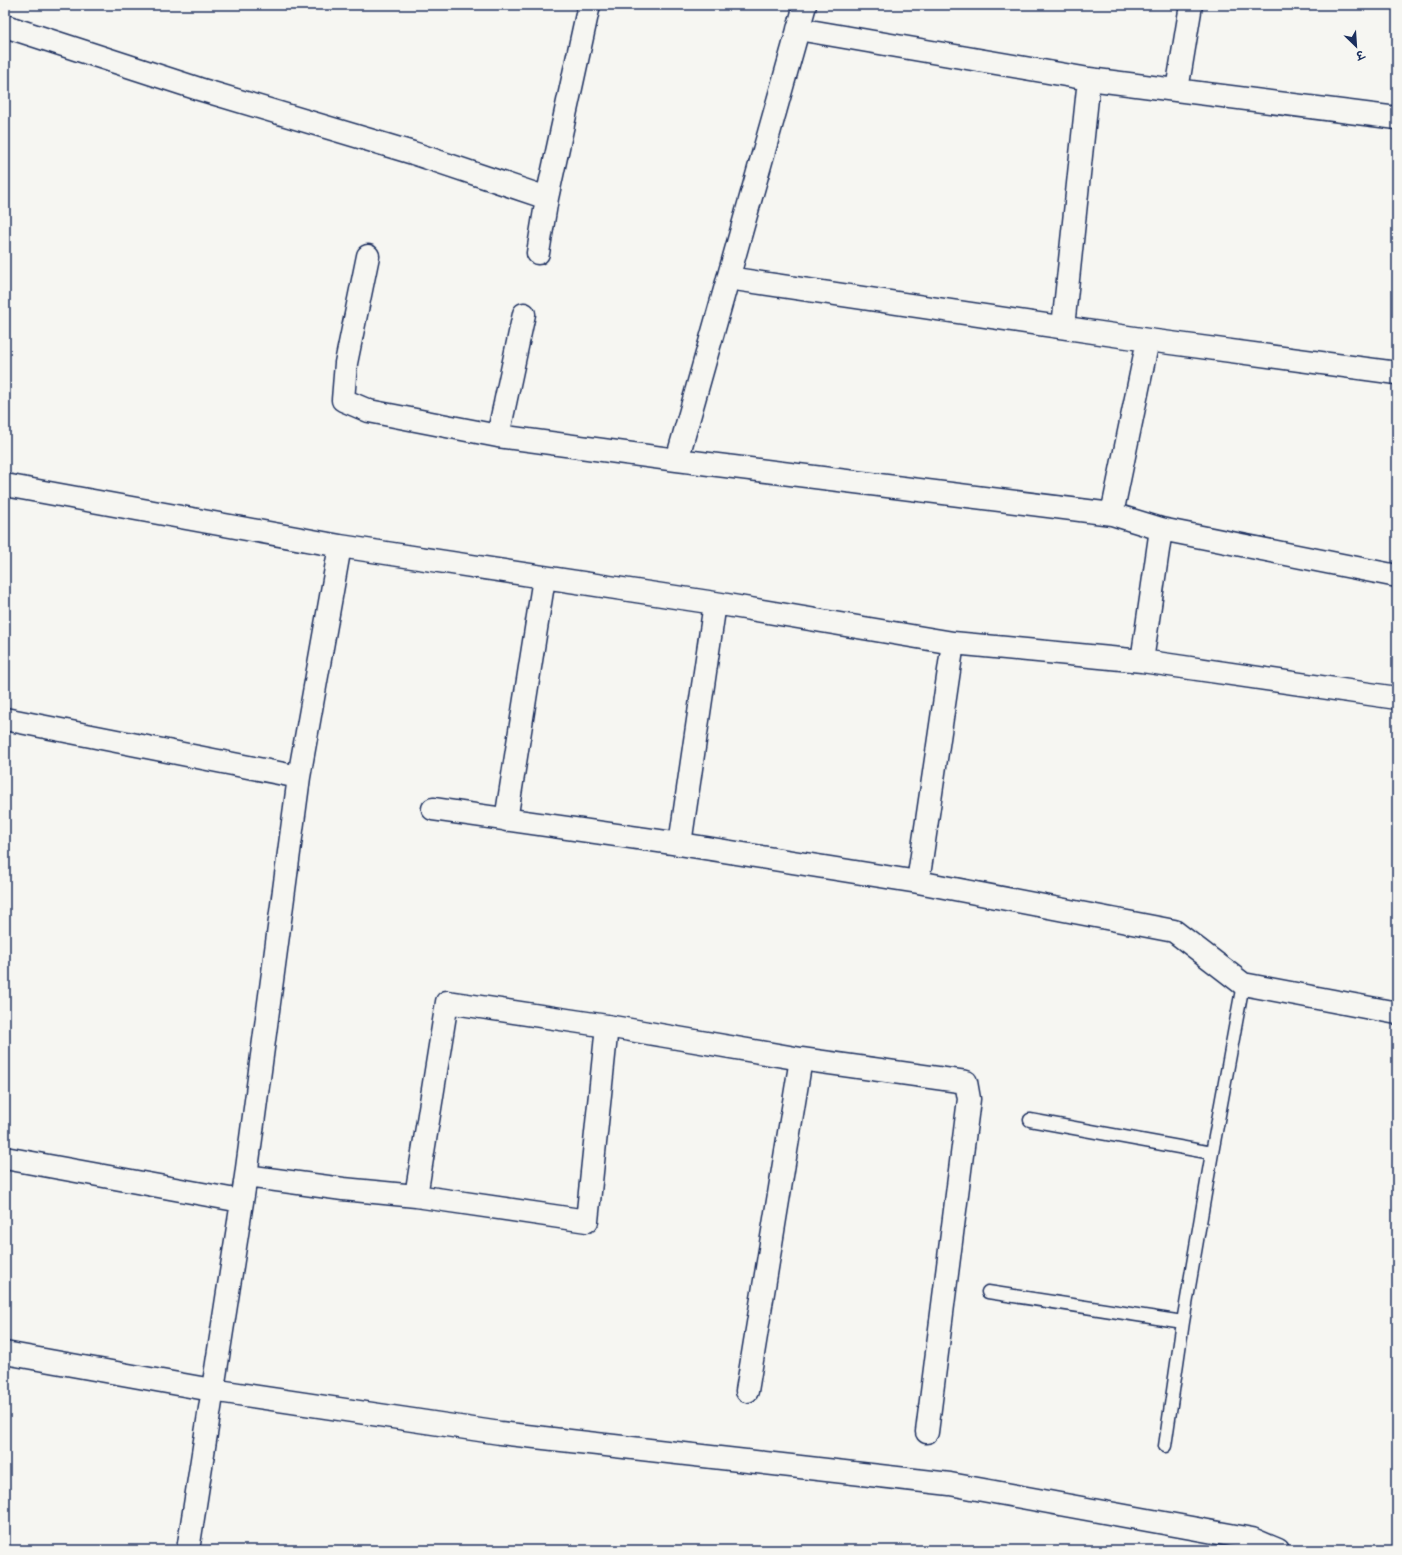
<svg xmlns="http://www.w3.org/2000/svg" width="1402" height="1555" viewBox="0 0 1402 1555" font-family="'Comic Neue','Playpen Sans Deva',sans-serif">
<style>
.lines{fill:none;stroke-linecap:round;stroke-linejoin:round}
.service-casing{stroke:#1b2f5e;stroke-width:15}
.minor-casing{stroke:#1b2f5e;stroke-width:25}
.service{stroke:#f6f6f2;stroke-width:12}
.minor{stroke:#f6f6f2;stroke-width:22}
</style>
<rect width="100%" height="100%" fill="#f6f6f2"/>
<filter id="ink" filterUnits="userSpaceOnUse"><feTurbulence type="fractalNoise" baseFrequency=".025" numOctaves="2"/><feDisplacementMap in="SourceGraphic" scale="8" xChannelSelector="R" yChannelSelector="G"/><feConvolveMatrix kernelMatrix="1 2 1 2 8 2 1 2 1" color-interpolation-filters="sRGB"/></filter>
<g filter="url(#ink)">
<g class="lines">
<defs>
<path id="service" d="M1030,1120l182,33
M988,1292l195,30
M1165,1446l18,-124 29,-169 31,-169"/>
<path id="minor" d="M5,26l194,63 214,64 134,45 -9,55
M798,29l291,50 308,39
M1177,90l14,-85
M547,198l42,-193
M368,256l-22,107 -3,37 26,11 129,25
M728,278l420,62 249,33
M524,314l-26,122 179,24 128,-455
M1063,327l26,-248
M677,460l435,54 49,15 236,47
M5,485l335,61
M1112,514l36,-174
M953,643l189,18 255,37
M1142,661l19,-132
M5,719l294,58
M433,809l247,35 238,38
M506,820l38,-242
M680,844l35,-241
M5,1158l236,43
M246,1176l97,13 73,7 171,25 20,-195
M416,1196l31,-194 160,24 194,33 165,23 3,17 -42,333
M5,1353l207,37 288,43 450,51 302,55 26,11
M747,1391l54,-332
M188,1550l58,-374 53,-399 41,-231 375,57 238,40 -35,239 256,49 69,53 154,29"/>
</defs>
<use href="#service" class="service-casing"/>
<use href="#minor" class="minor-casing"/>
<use href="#service" class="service"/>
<use href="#minor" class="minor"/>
</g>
</g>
<rect width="1402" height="1555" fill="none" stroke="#f6f6f2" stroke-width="20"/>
<rect x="10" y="10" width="1382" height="1535" fill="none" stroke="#1b2f5e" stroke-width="1.5" filter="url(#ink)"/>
<g transform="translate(1356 46) rotate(155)" stroke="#f6f6f2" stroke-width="3" paint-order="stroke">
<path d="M0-3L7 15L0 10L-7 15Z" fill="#1b2f5e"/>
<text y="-6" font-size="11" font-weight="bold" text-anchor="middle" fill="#1b2f5e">उ</text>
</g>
</svg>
